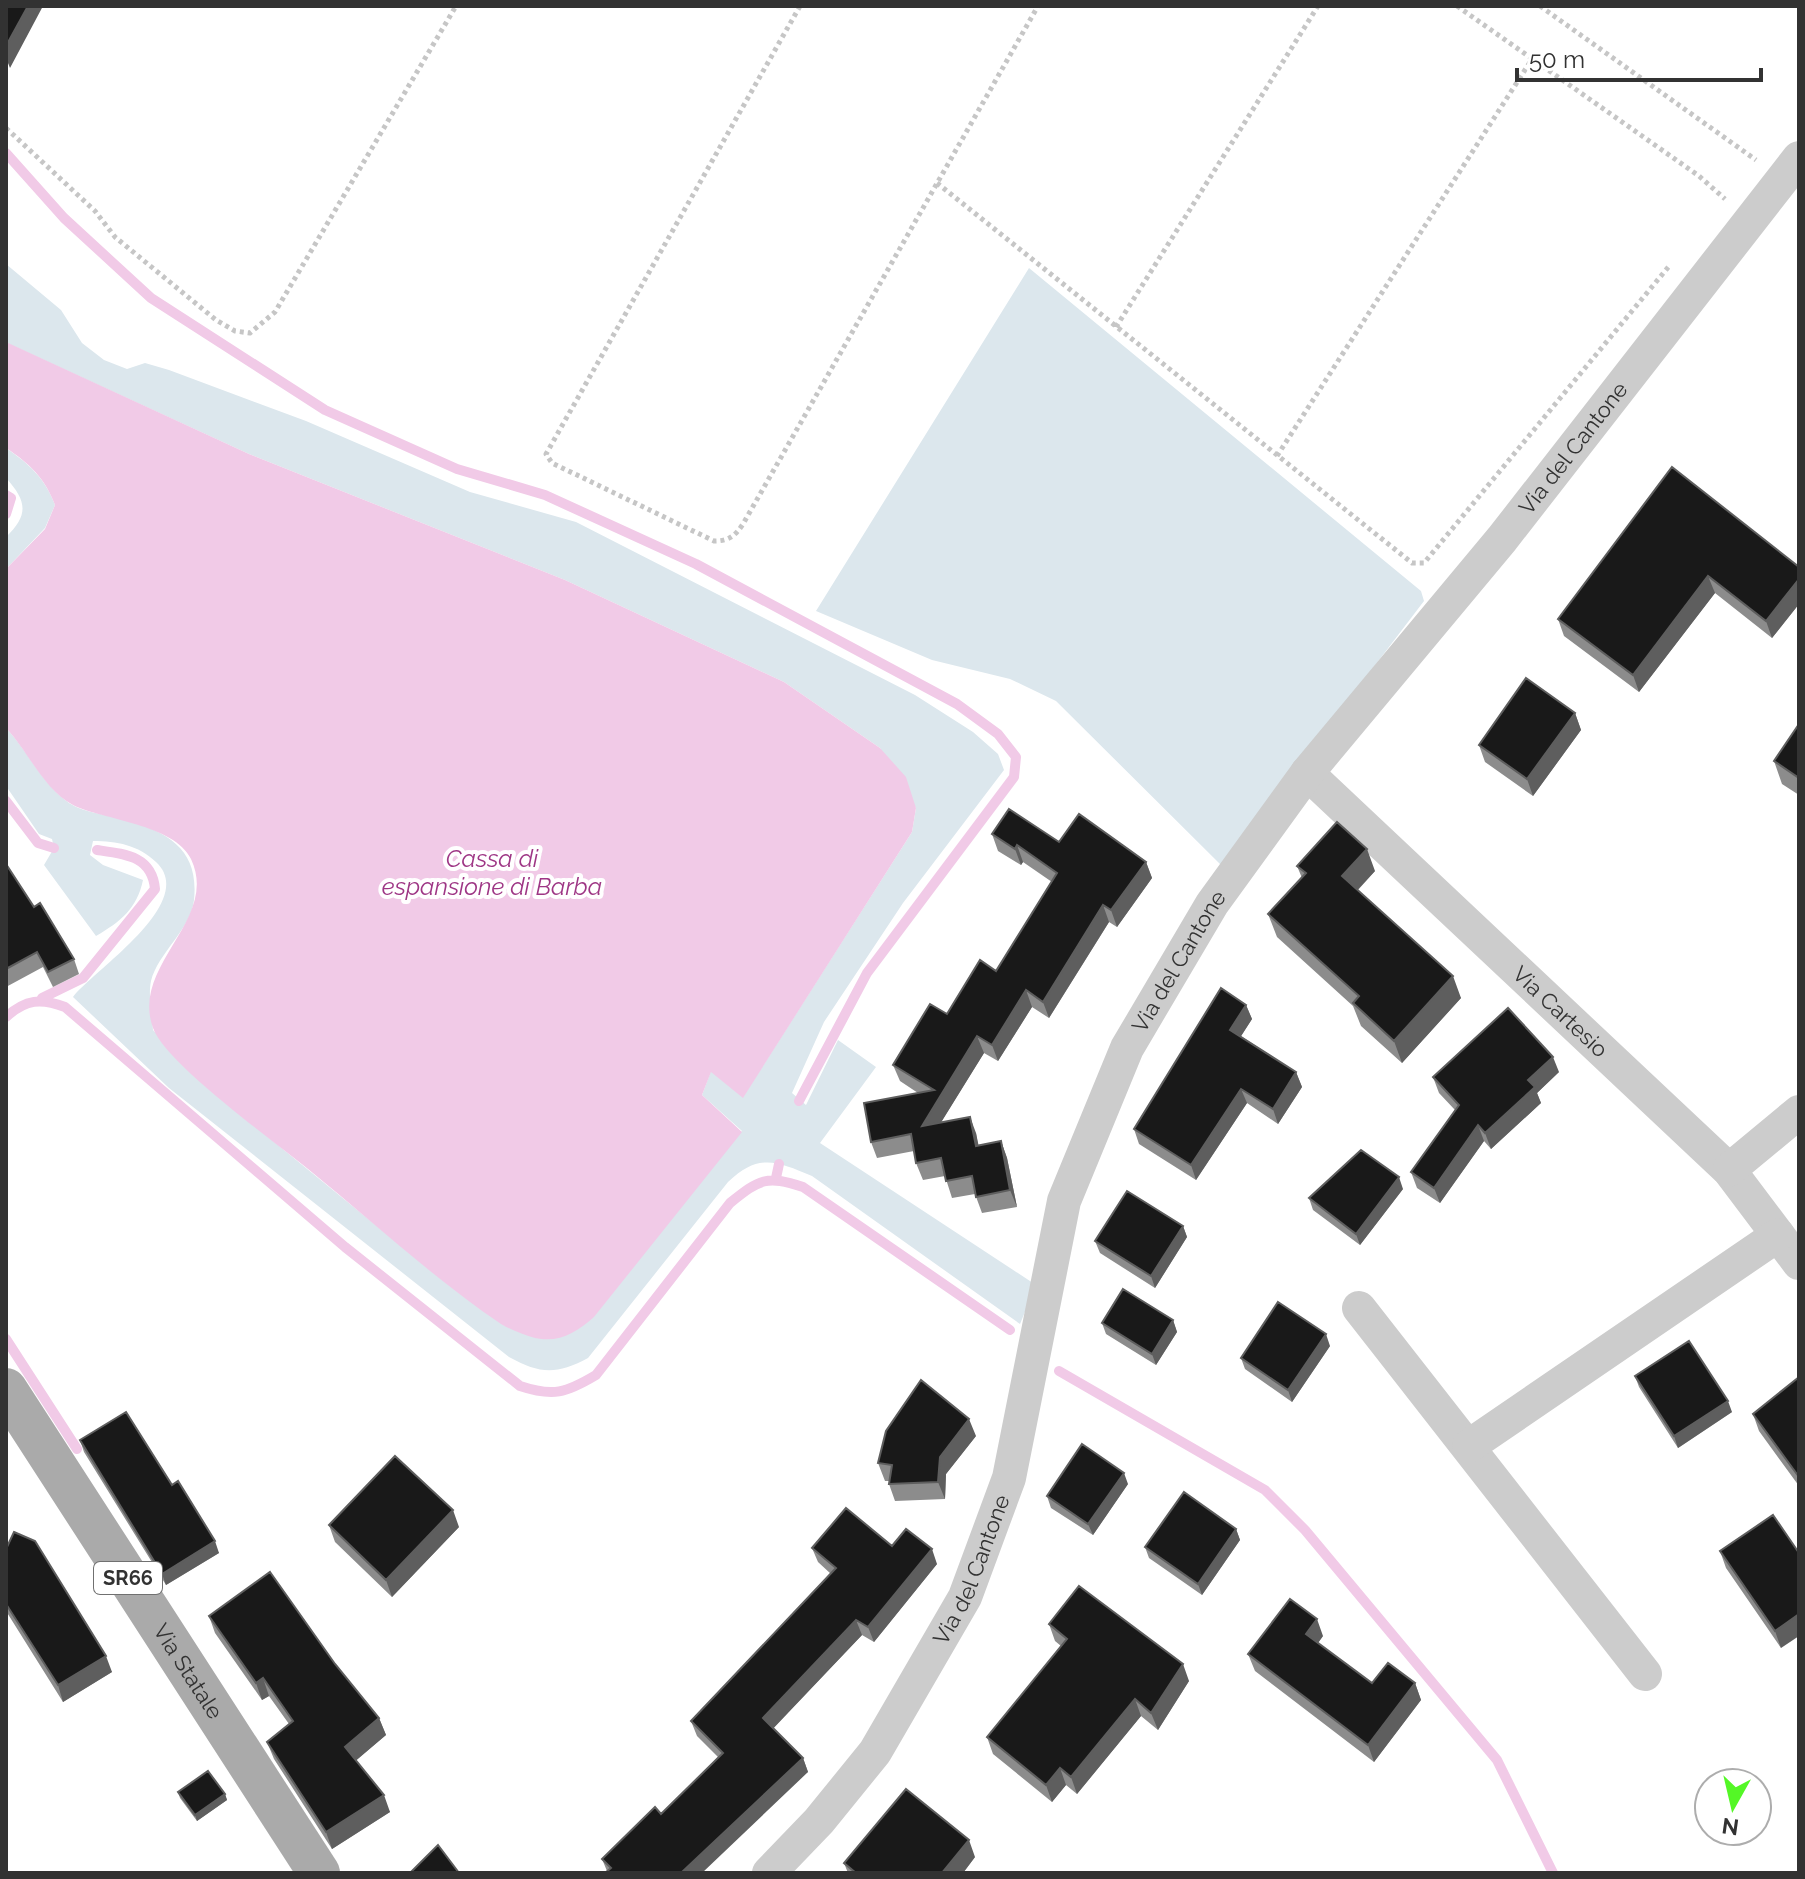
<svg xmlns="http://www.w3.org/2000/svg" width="1805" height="1879" viewBox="0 0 1805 1879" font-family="Raleway,sans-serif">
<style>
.green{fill:#dce7ed}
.water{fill:#f1cae7}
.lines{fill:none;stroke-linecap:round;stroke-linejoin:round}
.stream{stroke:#f1cae7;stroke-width:10}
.path{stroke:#c6c6c6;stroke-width:5;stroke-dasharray:4 4;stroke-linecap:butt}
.minor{stroke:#ccc;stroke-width:34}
.major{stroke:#aaa;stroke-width:42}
.wall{fill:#8c8c8c}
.shaded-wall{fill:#5e5e5e}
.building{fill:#191919;stroke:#5e5e5e;stroke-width:2}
.labels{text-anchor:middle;stroke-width:8;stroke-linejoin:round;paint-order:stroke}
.shield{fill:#fff;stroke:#707070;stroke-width:2}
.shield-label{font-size:20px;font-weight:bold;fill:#323232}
.street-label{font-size:22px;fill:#323232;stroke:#fff}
.water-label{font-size:24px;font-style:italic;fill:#9e3685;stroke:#fff}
</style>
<rect width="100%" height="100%" fill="#fff"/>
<path class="green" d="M6,264l55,46 21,33 22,17 23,9 18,-6 24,7 137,51 164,71 106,30 339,173 58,37 25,22 6,16 -101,133 -79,119 -32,71 14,12 32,-65 38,27 -56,76 216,142 -16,39 -208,-148c-36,-15 -53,-23 -84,6l-140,176c-32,17 -48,16 -79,-1l-340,-269 -96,-91c21,-27 126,-95 83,-135 -18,-17 -39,-21 -63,-21l-3,14 13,10 40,15c-6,29 -23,42 -47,56l-52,-71 10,-17 -2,-9 -13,-5 -33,-48v-58c22,23 36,56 63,75 17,11 40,11 59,17 43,14 71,31 66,80 -3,29 -36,53 -43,81 -3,14 1,35 2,49l49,53 247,202 56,41 237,-195 -40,-36 9,-24 32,26 169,-265 4,-24 -36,-60 -96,-66 -219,-102 -316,-126 -240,-110 -3,-2z
M1029,268l392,323 3,10 -202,265 -166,-165 -46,-22 -78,-19 -116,-49z
M6,448c23,16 39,30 49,57l-10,23 -39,41v-32c23,-22 21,-36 0,-59z"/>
<path class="water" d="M6,342l243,112 316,126 219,102 96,66 26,29 10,31 -4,24 -169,266 -32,-26 -9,23 40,37 -148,185c-18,16 -35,26 -59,21 -11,-3 -24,-8 -34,-14 -68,-46 -129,-103 -193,-155 -33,-27 -143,-106 -155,-141 -23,-63 67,-108 38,-169 -17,-35 -88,-39 -118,-54 -29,-15 -45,-54 -67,-77v-159l39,-40 10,-24c-10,-27 -26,-42 -49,-57z"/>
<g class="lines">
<path class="stream" d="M6,153l58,65 87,80 174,112 132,59 88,26 151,69 261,140 41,30 18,23 -2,20 -147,196 -68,128
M6,495l5,3 -5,16
M6,801l32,42 16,5
M42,998l41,-20 72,-89c-3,-33 -30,-35 -58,-39
M6,1017c20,-18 35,-19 59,-10l280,240 175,139c33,11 46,7 76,-11l134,-172c30,-24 36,-28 73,-16l207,143
M776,1178l3,-14
M6,1339l71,110
M1059,1371l206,119 40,40 192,230 56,113"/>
<path class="path" d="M800,6l-254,448 6,9 162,78c15,0 21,-5 29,-17l295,-518
M1457,6l242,170 26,23
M1540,6l216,154
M6,128l89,83 20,26 101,83 19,11 15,2 25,-21 181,-306
M937,183l475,380h12l246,-298
M1116,327l202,-321
M1277,456l255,-397"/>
<g class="minor">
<path id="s1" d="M1307,773l422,397 70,93"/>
<path d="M1729,1170l70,-58"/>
<path d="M1359,1308l286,366"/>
<path d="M1469,1446l309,-211"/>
<path id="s2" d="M769,1873l50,-52 56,-69 90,-155 44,-119 55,-277 63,-153 85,-144 95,-131 195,-234 297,-381"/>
</g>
<path class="major" id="s3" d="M6,1389l313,484"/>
</g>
<path class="wall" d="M1672,467l127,100v37l-27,34 -57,-45 -76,99 -75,-56 -6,-17z
M1575,713l6,17 -48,66 -48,-34 -6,-17z
M1799,724v71l-17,-11 -8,-23z
M992,834l67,8 87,20 6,16 -35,49 -8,-5 -60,96 -17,-11 -34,54 -14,-8 -43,69 35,11 2,12 23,-4 6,17 10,49 -35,6 -7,-19 -23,4 -7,-22 -22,4 -7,-17 -2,-12 -37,7 -6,-16 47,-49 -18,-12 -7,-16 54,-51 49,-43 56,-89 -29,-20 -2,3 -23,-14z
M6,864l28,43 40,52 5,15 -26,13 -10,-20 -37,20z
M1297,866l78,5 -17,19 103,108 -59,65 -41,-37 -8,-20 -76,-69 -9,-23 34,-36z
M1246,1005l6,14 -11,17 55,36 6,15 -24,37 -31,-21 -51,77 -57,-36 -5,-15z
M1559,1072l-22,21 4,10 -50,46 -7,-8 -44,62 -23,-15 -6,-16 44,-62 -16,-17 -6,-16z
M1403,1189l-43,56 -47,-35 -4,-12z
M1183,1226l4,11 -32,51 -55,-35 -5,-12z
M1173,1320l4,12 -21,33 -50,-31 -4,-11z
M1330,1346l-38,56 -47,-33 -4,-11z
M1635,1376l97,36 -54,36 -39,-61z
M1799,1377v109l-40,-55 -6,-17z
M976,1436l-30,38 -1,25 -50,2 -6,-17v-3h-4l-7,-18z
M80,1440l92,45 47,68 -53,32 -82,-133z
M1128,1484l-35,51 -42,-27 -4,-12z
M1773,1515l8,133 -55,-80 -6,-17z
M329,1525l130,2 -67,70 -57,-55z
M1236,1529l4,11 -38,55 -53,-37 -4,-11z
M892,1546l45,18 -63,78 -12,-7 -89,93 30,30 5,14 -201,99 -5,-12 59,-45 57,-57 -21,-21 -6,-15 140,-147 -13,-12 -6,-14z
M6,1549l106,123 -49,30 -57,-91z
M209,1616l126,48 44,54 7,17 -30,25 34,52 -58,37 -58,-90 -7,-17 22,-18 -20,-28 -7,4 -47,-67z
M1049,1624l140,57 -31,49 -17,-14 -64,78 -11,-9 -14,17 -59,-48 -6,-17 74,-91 -6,-5z
M1323,1636l-5,7 54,40h43l6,17 -47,62 -119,-91 -7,-17z
M178,1792l47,2 2,6 -30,21 -17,-23z
M975,1857l-12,16h-115l-4,-10z"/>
<path class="shaded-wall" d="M28,6h15l-33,62 -4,-10v-12z
M1708,576l7,17 -76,99 -6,-17z
M1799,579v25l-27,34 -6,-17z
M1575,713l6,17 -48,66 -6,-17z
M1017,845l6,17 -2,3 -6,-16z
M1367,849l8,22 -25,27 -8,-22z
M1146,862l6,16 -35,49 -6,-17z
M1103,905l6,17 -60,96 -6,-16z
M1453,976l8,22 -59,65 -8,-22z
M1026,990l6,17 -34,54 -6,-16z
M1246,1005l6,14 -16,25 -6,-14z
M977,1036l7,17 -55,89 -7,-16z
M1553,1057l6,15 -22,21 4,10 -50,46 -6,-16 43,-53z
M1296,1072l6,15 -24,37 -5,-15z
M1241,1089l6,14 -51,77 -5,-15z
M970,1117l6,16 6,29 -6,-16z
M1478,1125l6,16 -44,62 -6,-15z
M1001,1141l6,17 10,49 -7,-17z
M1399,1177l4,12 -43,56 -4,-11z
M1183,1226l4,11 -32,51 -4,-12z
M1173,1320l4,12 -21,33 -4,-11z
M1326,1334l4,12 -38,56 -4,-12z
M1728,1401l4,11 -54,36 -4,-12z
M969,1419l7,17 -30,38 -1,25 -7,-17 2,-25z
M1124,1473l4,11 -35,51 -5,-11z
M453,1510l6,17 -67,70 -6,-17z
M1236,1529l4,11 -38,55 -4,-11z
M215,1541l4,12 -53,32 -4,-11z
M932,1549l5,15 -63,78 -6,-15z
M1799,1614v22l-18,12 -6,-17z
M1317,1619l6,17 -11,15 -6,-17z
M856,1620l6,15 -93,98 -6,-15z
M106,1656l6,16 -49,30 -5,-17z
M1183,1664l6,17 -31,49 -7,-17z
M263,1678l6,18 -7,4 -6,-17z
M1415,1683l6,17 -47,62 -6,-17z
M1135,1699l6,17 -64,78 -6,-17z
M379,1718l7,17 -34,29 -7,-17z
M803,1758l5,14 -106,101h-21z
M1060,1768l6,17 -14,17 -6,-17z
M225,1794l2,6 -30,21 -2,-6z
M384,1795l6,17 -58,37 -6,-17z
M969,1840l6,17 -12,16h-21z"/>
<path class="building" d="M6,6h22l-22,40z
M1672,467l127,100v12l-33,42 -58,-45 -75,99 -75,-56z
M1526,678l49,35 -48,66 -48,-34z
M1799,724v54l-25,-17z
M1009,809l50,33 20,-28 67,48 -35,48 -8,-5 -60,97 -17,-12 -34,55 -15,-9 -55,90 48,-9 6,29 25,-5 9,49 -34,7 -4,-21 -26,5 -5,-23 -25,5 -5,-29 -40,8 -7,-39 70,-13 -41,-25 37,-61 17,10 33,-54 16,11 61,-98 -40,-28 -2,4 -23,-15z
M1337,822l30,27 -25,27 111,100 -59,65 -41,-38 6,-7 -91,-82 38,-41 -9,-7z
M6,864l28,43 6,-4 34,56 -26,13 -11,-20 -31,17z
M1221,988l25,17 -16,25 66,42 -23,37 -32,-20 -50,76 -57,-36z
M1508,1008l45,49 -25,23 7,7 -50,46 -7,-8 -44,63 -23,-16 48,-67 -26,-28z
M1361,1150l38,27 -43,57 -47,-36z
M1127,1191l56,35 -32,50 -56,-35z
M1123,1289l50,31 -21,34 -50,-31z
M1278,1302l48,32 -38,56 -47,-32z
M1689,1341l39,60 -54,35 -39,-60z
M1799,1377v100l-46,-63z
M921,1380l48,39 -29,38 -2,25 -49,2 3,-19 -14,-2 8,-32z
M126,1412l46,73 6,-4 37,60 -53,33 -82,-134z
M1082,1444l42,29 -36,51 -41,-28z
M395,1456l58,54 -67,70 -57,-55z
M1184,1492l52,37 -38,55 -53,-37z
M846,1508l46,38 14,-17 26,20 -64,78 -12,-7 -93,98 40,40 -122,115h-76l6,-5 -9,-9 53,-52 6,7 62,-61 -32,-32 145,-153 -24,-20z
M1773,1515l26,38v61l-24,17 -55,-80z
M14,1532l21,9 71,115 -48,29 -52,-81v-55z
M270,1572l65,92 44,54 -34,29 39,48 -58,37 -59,-90 26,-21 -30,-43 -7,5 -47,-67z
M1079,1586l104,78 -32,49 -16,-14 -64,78 -11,-9 -14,17 -59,-48 80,-98 -18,-15z
M1290,1599l27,20 -11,15 66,49 16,-20 27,20 -47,62 -120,-91z
M208,1771l17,23 -30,21 -17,-23z
M906,1789l63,51 -27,33h-86l-12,-10z
M438,1845l21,28h-49z"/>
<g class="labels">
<rect class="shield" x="94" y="1562" width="68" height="32" rx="6"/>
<g class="shield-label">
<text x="128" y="1585">SR66</text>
</g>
<g class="street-label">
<text dy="8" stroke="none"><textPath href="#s2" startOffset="1664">Via del Cantone</textPath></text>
<text dy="8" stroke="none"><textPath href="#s2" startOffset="1016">Via del Cantone</textPath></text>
<text dy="8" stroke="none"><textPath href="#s1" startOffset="348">Via Cartesio</textPath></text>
<text dy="8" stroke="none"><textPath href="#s2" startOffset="368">Via del Cantone</textPath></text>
<text dy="8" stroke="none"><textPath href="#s3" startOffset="336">Via Statale</textPath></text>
</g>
<g class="water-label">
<text x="492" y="867">Cassa di<tspan x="492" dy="28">espansione di Barba</tspan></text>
</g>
</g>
<rect width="1805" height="1879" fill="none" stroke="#323232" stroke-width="16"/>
<g transform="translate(1733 1807) rotate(188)"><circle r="38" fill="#ffffff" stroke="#adadad" stroke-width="2"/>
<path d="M0-6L14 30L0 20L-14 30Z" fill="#54f726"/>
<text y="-12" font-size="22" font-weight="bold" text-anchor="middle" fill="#323232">N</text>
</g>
<path d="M1517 68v12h244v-12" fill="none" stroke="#323232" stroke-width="4"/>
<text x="1529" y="68" font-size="24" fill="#323232" stroke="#ffffff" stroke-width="6" paint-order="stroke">50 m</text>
</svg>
